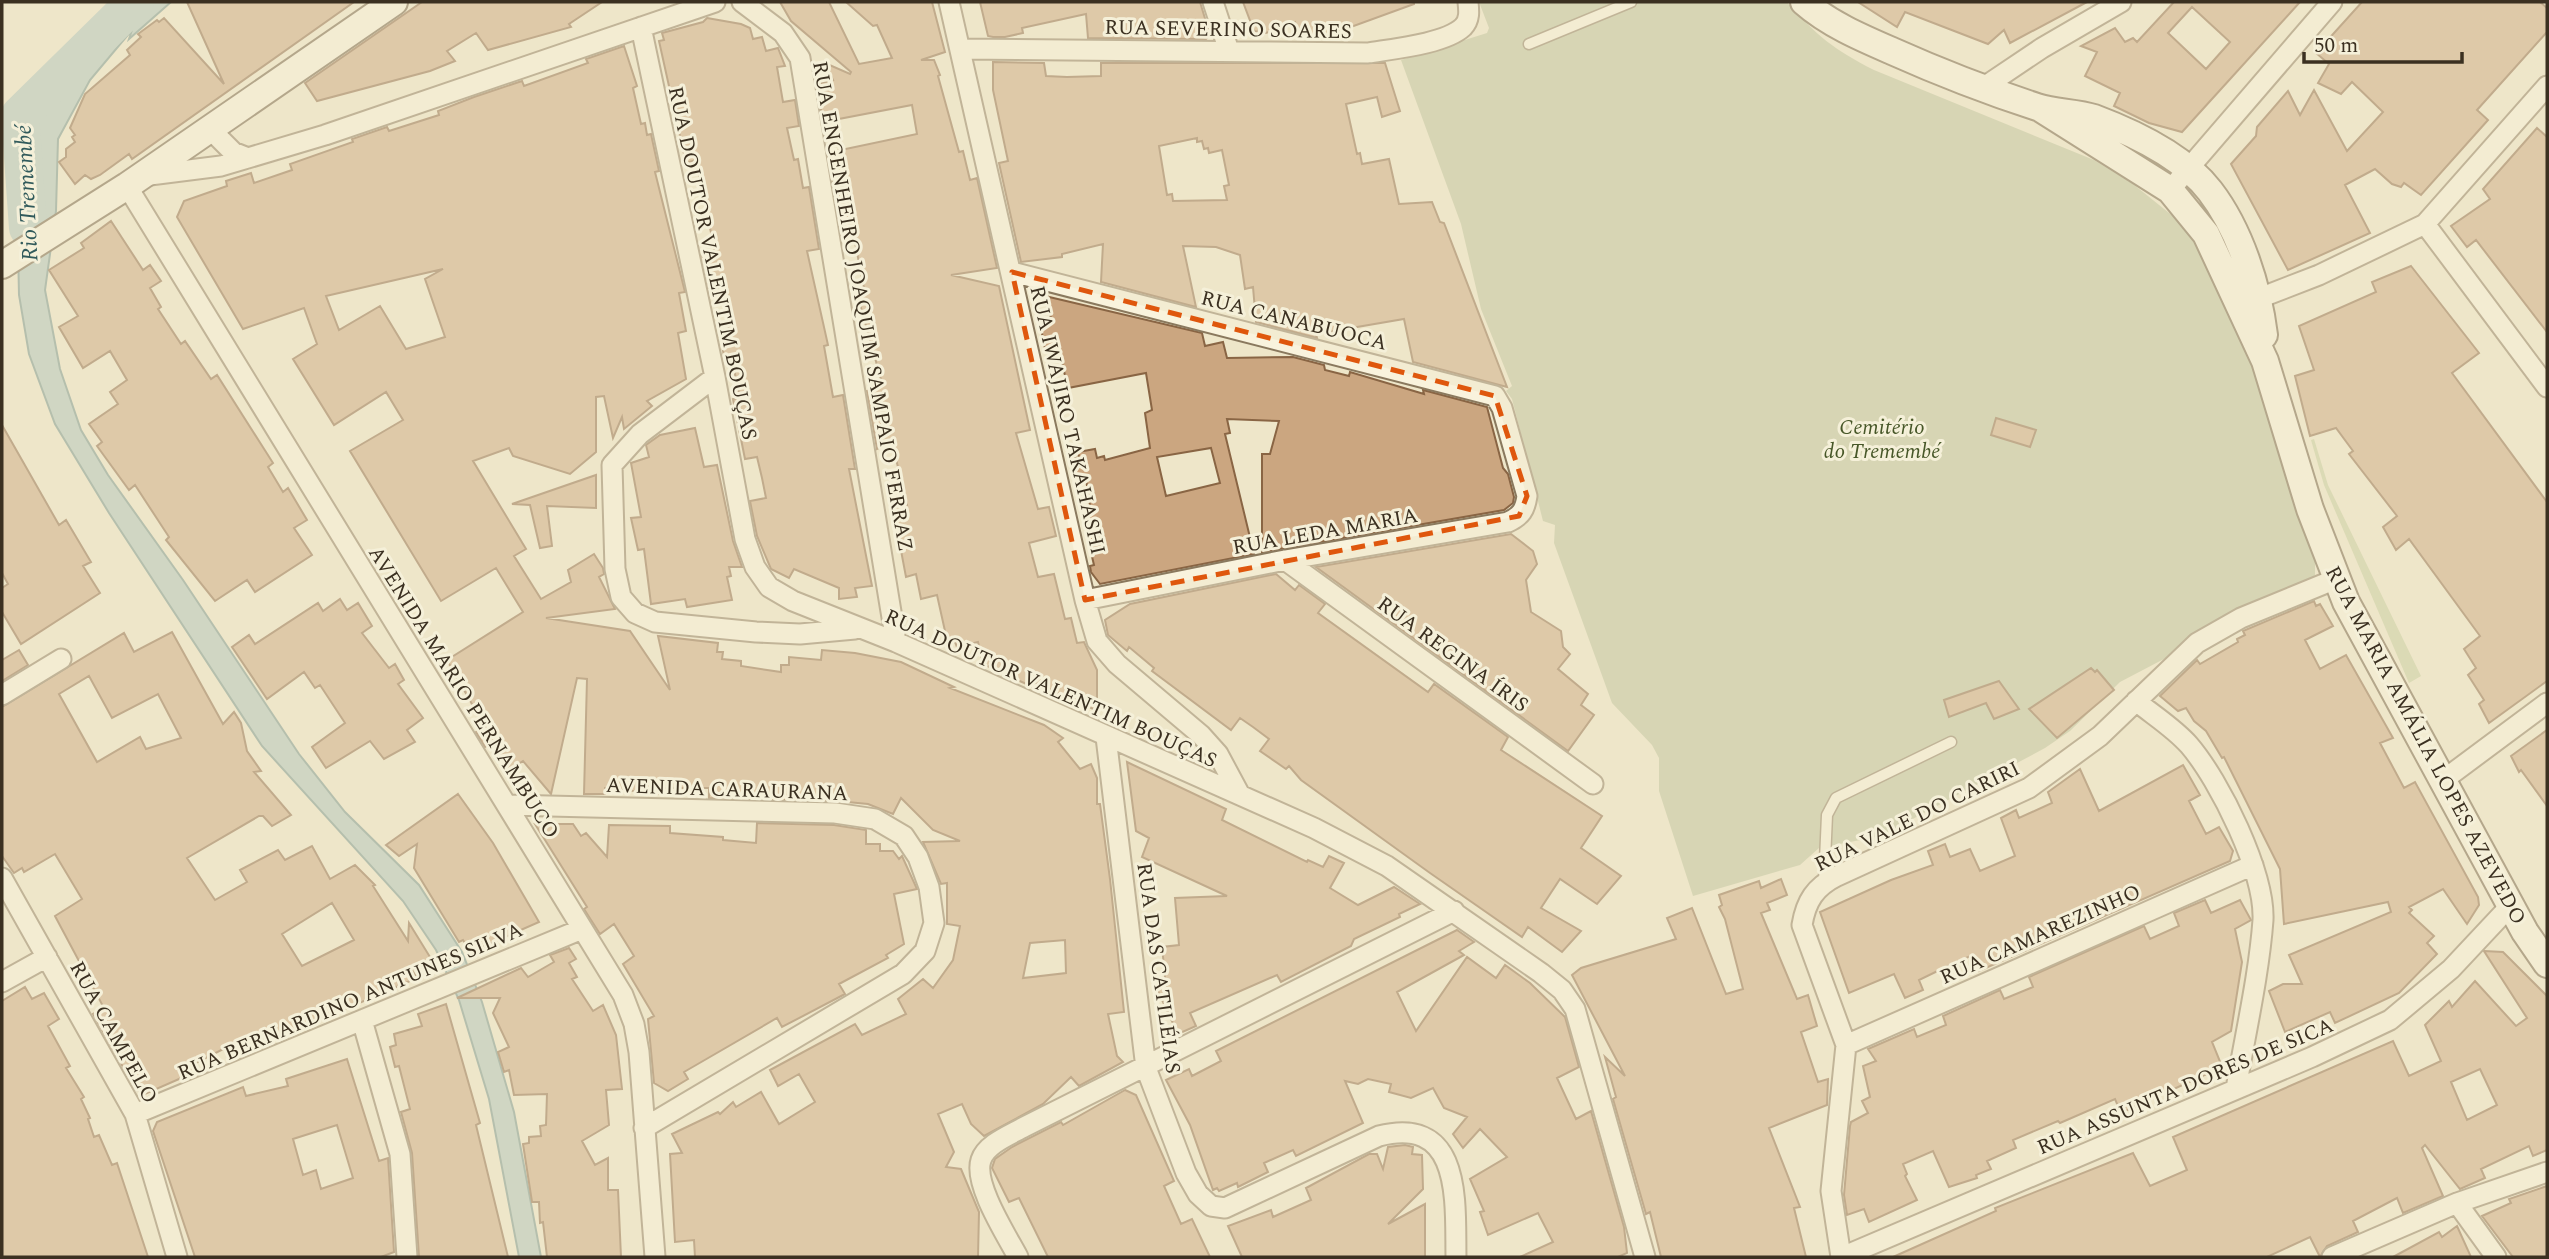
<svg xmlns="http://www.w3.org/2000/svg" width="2549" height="1259" viewBox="0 0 2549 1259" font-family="Spectral,serif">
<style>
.green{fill:#c3cc9d}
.cemetery{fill:#bac29c}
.water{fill:#aac3bd;stroke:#70918c;stroke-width:2}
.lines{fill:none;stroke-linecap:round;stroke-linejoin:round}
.river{stroke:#aac3bd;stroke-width:38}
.building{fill:#cba680;stroke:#896544;stroke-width:2;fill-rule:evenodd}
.lane-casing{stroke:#8a795e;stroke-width:13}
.street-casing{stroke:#8a795e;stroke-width:23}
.secondary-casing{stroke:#6d5b41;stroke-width:30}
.lane{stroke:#f9f3dd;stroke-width:10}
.street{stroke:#f9f3dd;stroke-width:19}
.secondary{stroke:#f9f3dd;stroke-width:26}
.marked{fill:none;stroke:#df570d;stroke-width:5;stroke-dasharray:14 9;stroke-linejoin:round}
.labels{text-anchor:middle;stroke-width:6;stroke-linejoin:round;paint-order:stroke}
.street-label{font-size:21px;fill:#3b3021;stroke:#f5f0d9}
.park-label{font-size:21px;font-style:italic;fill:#475728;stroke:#f5f0d9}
.water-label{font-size:23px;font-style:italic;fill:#315a5b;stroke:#f5f0d9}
</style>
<rect width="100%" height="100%" fill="#eee6c9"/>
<path class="green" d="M2314,439l14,46 93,191 -12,7 -85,-198 -13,-45z"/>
<path class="cemetery" d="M1479,2h308c30,34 46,47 87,68l220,90 39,24 51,41 20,26 37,81 74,228v15l-6,8 -189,99 -50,49 -25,17 -164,88 -62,12 -19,17 -107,31 -34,-105v-33l-7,-13 -40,-42 -58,-160 1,-18 -12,-4 -31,-122 -6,-8 6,-5 -31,-77 -20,-85 -60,-164 86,-27 2,-5z"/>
<path class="water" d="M127,2h44l-42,37 3,-9 -42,50 -32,59 -2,72 -11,79 15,79 21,61 27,45 75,105 116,174 46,58 74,73 43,67 20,50 32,110 27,145h-22l-30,-158 -30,-99 -23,-50 -33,-49 -141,-155 -153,-233 -54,-89 -26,-70 -10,-59 -1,-47 5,-63 11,-77 28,-45z"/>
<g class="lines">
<path class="river" d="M28,228l-8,-113 115,-113"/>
</g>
<path class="building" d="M187,2h167l-222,157 -3,-5 -29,21 -9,4 -6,-4 -10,9 -16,-22 7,-5v-8l9,-7 -3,-5 3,-2 -5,-7 15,-34 45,-39 -3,-5 14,-13 -3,-3 19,-14 2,2 5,-4 60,66z
M422,2h180l-33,22 2,3 -83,23 -12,-17 -29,18 8,10 -25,10 -113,30 -12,-18z
M780,2h49l30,62 33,-6 -15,-33 -4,1 -27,-24h86l13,50 -24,8h13l6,15 -2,1 21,76 4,-1 7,29 7,-2 20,90 -46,7 48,11 31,144 -14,3 22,76 11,-2 7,29 -27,7 9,34 16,-3 11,45 6,-1 6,25 7,-1 13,28v41l-16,-8 -3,6 -16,-8 2,-5 -32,-15 -1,5 -16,-7 -1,-9 -11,3 -20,-9 -5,-22 -21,5 -4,-10 -6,3 -10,-45 -16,4 -5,-25 -10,3 -13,-69 14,-3 -15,-63 -15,7 -10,-58 4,-1 -1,-4 12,-3 -26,-93 8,-2 -12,-61 -11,2 -8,-48 10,-2 -7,-28 81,-17 -5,-29 -89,17 -6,-38 16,-4 -8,-17 25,11 1,-2 -60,-51z
M980,2h220l10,33 -4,4 -118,-1 -2,-24 -64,14 1,5 -18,4h-12l-5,-1z
M1243,2h171v2l-96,35 -18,-2 -5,-15 -29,11 -12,-2z
M1858,2h229l-77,41 -6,-13 -16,14 -83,-32 -8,15z
M2174,2h126l-118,130 -33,-9 -35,-17 6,-13 -35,-17 12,-24 -16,-6 34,-18 10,14 8,-4 4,4zM2192,7l38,35 -24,27 -38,-36z
M2362,2h178l7,6v24l-70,78 11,10 -67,75 -17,-12 -3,4 -9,-3 -17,-15 -30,16 25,48 -82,37 -57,-106 25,-28 1,-9 31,-36 12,24 14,-25 33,61 36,-39 -31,-30 -11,12 -23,-11 11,-19 -13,-11z
M707,18l34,6 9,4 3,11 9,-2 4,14 12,-3 7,18 -8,1 6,35 12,-2 4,26 -12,2 7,32 4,-1 5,29 6,-1 10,62 -12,2 21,94 -4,1 9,51 10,-2 12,74h-6l23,117 -17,2 2,9 -18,2v-11l-45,-19 -5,9 -18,-9 -14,-33 -7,-35 16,-3 -4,-20 -5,-21 -12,2 -12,-60 7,-1 -9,-43 -7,1 -4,-20 10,-2 -9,-46h-12l-7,-33 13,-3 -19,-92 -10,3 -27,-122 5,-1 -2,-7 41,-11z
M624,46l13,40 -4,2 8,36 4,-1 2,12 4,-1 8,37 -4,1 30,120 -6,1 7,38 -8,2 8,46 -39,22 5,5 -28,23 -2,-12 -9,21 -9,-42 -8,1v55l-26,22 -57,-18 -4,-8 -36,13 53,88 -12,7 27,43 30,-17 -3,-12 26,-16 9,14 1,6 -5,3 16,32 -69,9 84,13 40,59 -12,-54 60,7 -1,9h6l-1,7 19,2v5l40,6v-7h8v-8l32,3 1,-10 33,3 46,9 53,25 -4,1 94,37 19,13 -5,4 22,27 11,-5 6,14v26h3l10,75 14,133 -16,2 9,42 6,6 -44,24 -8,-9 -28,27 -59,32 -13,-12 -9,-20 -24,10 16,38 -8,15 15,2 18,43 -1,45h-283l-1,-17 -19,2 -5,-88 12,-1 -10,-19 46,-22 2,2 13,-12 3,5 25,-15 18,32 36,-22 -16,-28 -21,12 -8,-16 85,-46 7,11 44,-21 -8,-15 25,-20 10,9 20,-28 7,-34 -13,-2v-41l-6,1 -18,-42 37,-1 -27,-11 -32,-32 -8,16 -25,-10 -31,-3 -128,-3v-10h-47v6l-57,-6v6h-21l3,-115 -10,-1 -26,116 -28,-33 -14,9 -20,-26 -4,3 -9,-15 9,-5 -38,-67 76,-48 -27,-44 -55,33 -91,-150 53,-31 -17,-28 -52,33 -41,-66 24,-15 -13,-36 -61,21 -66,-112 7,-16 43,-15 -1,-5 25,-8 3,10 38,-13 -2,-6 63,-22 -1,-3 35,-12 2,4 50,-16 -1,-4 36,-14 48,-16 2,5 64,-23 -2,-4zM443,269l-18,10 20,58 -39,12 -26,-43 -41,24 -13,-34zM1065,940l1,33 -43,5 7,-35z
M993,62l51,1 2,13 21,1 34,-1v-13h284l15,48 -18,6 -5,-20 -31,7 11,50 3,-1 2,11 27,-5 10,45 33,-2 8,20 4,1 63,164 -94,-25 -9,-43 -88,15 1,4 -61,-16 -3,-35 -8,2 -5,-34 -24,-8 -33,-1 13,61 -95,-25 2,-38 -41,10v3l-41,5 -22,-99 9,-2 -15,-71zM1197,138v4l5,-1 2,8 4,-1 1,5 13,-3 7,35 -5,1 3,14 -54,1 -1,-7 -5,1 -8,-49z
M2537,128l10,9v195l-71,-92 -9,7 -16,-21 39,-27 -7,-10z
M111,221l32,49 7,-5 11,16 -11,7 11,19 -3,2 23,35 4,-3 26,38 6,-4 56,88 -5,4 15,25 5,-4 19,32 -13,8 18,27 -57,37 -8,-12 -32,21 -49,-61 3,-3 -34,-52 -6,5 -32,-44 5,-4 -13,-18 29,-20 -8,-12 17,-12 -17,-29 -27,17 -24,-41 19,-11 -29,-46 35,-22 -3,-5z
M2411,266l68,87 -27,20 95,129v179l-58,42 -10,-19 5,-4 -16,-25 8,-7 -12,-19 16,-13 -71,-97 -13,11 -13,-23 14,-11 -48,-62 4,-3 -17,-23 -26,8 -15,-60 19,-6 -15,-44 77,-34 -4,-10z
M1045,296l157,37 3,13 18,-4 4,16 66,-1 31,8 1,5 24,6 1,-4 74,22 -1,-4 64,17 16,61 5,6 6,23 -1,6 -9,7 -242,42v-98h8l9,-33 -52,-2 3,14 -5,1 29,120 -154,30 -9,-12 -1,-6 4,-1 -12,-51 9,-2 -5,-33 -9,3 -4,-23 6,-2 -1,-5 17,-3 2,9 7,-2 1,4 45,-12 -5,-35 7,-3 -6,-37 -78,15 -10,-42 -13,3 -5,-26 12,-1zM1211,448l9,35 -54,13 -9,-39z
M1996,418l40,12 -6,17 -39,-12z
M2,425l57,100 7,-5 25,42 -8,4 17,27 -79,51 -19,-32v-24l6,-4 -6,-11z
M695,428l9,39 13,-2 16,76 9,26h-13l2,9 -4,1 5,23 -45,7 -2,-8 -34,5 -7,-55 -6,1 -7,-32 10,-1 -10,-54 18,-6 -3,-12 14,-10z
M596,475v33l-49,-2 5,40 -12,2 -10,-43 -18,-1z
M1511,534l22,17 4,13 -11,16 5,32 30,19 2,16 7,7 -12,15 30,25 -7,11 13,10 -26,36 -252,-184z
M1276,574l19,16 4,-5 26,19 -7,9 110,79 6,-8 74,53 -7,13 101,66 -21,32 40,28 -24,28 -37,-25 -19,29 40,23 -19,21 -34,-25 -6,10 -92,-64 -129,-93 -12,-14 -3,3 -26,-18 9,-12 -16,-12 -13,-9 -9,12 -79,-59 2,-3 -25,-21 -2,4 -19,-16 -3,-15 25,-16z
M340,599l7,11 11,-7 14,23 -10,7 27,35 6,-4 9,16 -6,4 25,34 -16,12 8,12 -31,17 -14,-18 -44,27 -14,-21 33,-24 -25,-38 -5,3 -11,-16 -37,27 -35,-52 17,-12 6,9 63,-41 5,8z
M2314,601l2,5 4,-2 13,22 -28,14 15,29 26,-14 47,83 -13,5 24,45 11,-6 63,115 1,8 -12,19 -24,-35 -34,18 3,3 -3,3 25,23 -7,7 10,11 -38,39 -64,30 -5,-11 -45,20 -16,-41 14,-7h19l-13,-29 102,-43 -3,-10 -104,22 -4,-55 -56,-112 -2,1 -16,-27 -12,-10 -8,-13 -8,3 -18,-15 37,-36 3,4 38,-22 -1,-3 8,-4 -2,-4z
M172,632l51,92 11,-12 7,11 6,28 14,20 -7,1 37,43 -19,11 -9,-10h-4l-72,42 28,42 32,-18 -7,-12 38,-20 7,10 27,-14 18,33 25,-14 20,20 -2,1 35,55 1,-18 21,34 -3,6 -15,7 5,8 -141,61 -4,-8 -39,13 -43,22 5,6 -50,22 -9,-4 -43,-76 11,-6 -49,-92 27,-17 -27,-45 -31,18 -2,-4 -8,5 -12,-17v-149l122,-74 10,19zM89,676l23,42 46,-24 23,44 -35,11 -6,-12 -43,25 -38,-68zM332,903l22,37 -52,26 -20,-32z
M19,650l9,15 -26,16v-21z
M2091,668l4,4 2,-2 17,20 -57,48 -28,-29z
M1999,681l20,28 -25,10 -8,-16 -37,14 -5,-17z
M2547,730v76l-26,-36 -2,2 -8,-16z
M1127,762l99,47 -4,11 85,42 1,-2 15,7 6,-11 15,7 -14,25 28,17 36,-18 26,17 -21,10 1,3 -46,22 -3,7 -70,36 -4,-7 -87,38 6,13 -18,8 -22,-47 10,-1 -4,-39 17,-2 -4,-47 52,-2 -85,-39 7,-19 -13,-7z
M2183,765l17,30 -11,6 17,33 13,-7 14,24 -3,10 -251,110 -6,-16 -19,8 -35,17 4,10 -18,8 -11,-24 -45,19 -29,-81 71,-32 42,-15 -5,-14 17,-7 5,13 20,-8 10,22 35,-15 -14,-38 15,-8 3,8 33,-15 -4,-11 32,-23 19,42z
M458,794l35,49 46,79 -68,30 -8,-12 -4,2 -45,-74 3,-24 -18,12 -13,-11z
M757,823l77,2 32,5v14h14v7h13l6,8 3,-3 15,33 -23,5 10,50 -18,11 2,3 -49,26 6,10 -63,33 -5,-9 -93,54 4,7 -20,12 -14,-8 -6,-64 6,-3 -31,-52 11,-8 -20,-32 -14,10 -16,-25 3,-2 -52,-83h38l8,12 5,-3 21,24 2,-32 61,1v7l53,4v3l33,3z
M1781,879l6,16 -20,8 3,7 -9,3 36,86 11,-4 9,31 -16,6 17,50 10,-3 -1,26 -58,23 31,79 -6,1 12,49h-145l-11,-45 -4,2 -33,-115 3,-2 -11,-40 20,19 -53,-101 9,-7 95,-29 -9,-21 25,-10 34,86 17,-5 -18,-70 -6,-12 3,-2 -3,-10 40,-14 2,7z
M2205,900l6,13 29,-13 11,20 -16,9 7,33 -11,69 -19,11 9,22 -15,7 1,3 -86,39 -6,-14 -55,24 -2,-2 -45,19 3,8 -29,13 4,8 -15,6 1,3 -28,9 -16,-36 -30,13 4,10 -2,2 12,24 -48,22 -5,-13 -17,6 -3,-20 6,-69 1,-4 17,-9 -6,-12 8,-4 -7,-31 13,-5 -8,-12 46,-20 3,8 29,-12 -3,-9 57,-26 4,9 29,-12 -4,-10 115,-51 6,13 29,-13 -5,-13z
M1457,930l17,12 -15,9 5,4 -67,37 19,39 51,-74 29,21 9,-13 25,18 35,34 14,50 -22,11 19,41 15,-8 33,116 3,26 -9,4h-98l33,-15 -15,-29 -50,22 -8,-23 4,-1 -14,-32 37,-22 -27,-28 -17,19 -10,-14 14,-17 -23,-9 -11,-20 -22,10 -22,-6 2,-8 -23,-5 -10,5 -13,-3 18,42 -67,33 -3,-6 -29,13 4,9 -30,15 -1,-4 -18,8 -2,-3 -4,2 -23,-65 -24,-45 23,-11 3,7 29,-15 -5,-10z
M569,948l7,11 -7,4 8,14 -5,2 21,32 10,-6 13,30 6,54 -16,1 3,35 -27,16 13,24 13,-7v32h10l3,67h-74l-4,-35 -3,1 -1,-21h-7l-9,-58 6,-1v-6l12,-1 -1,-10 6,-1 1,-31 -33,1 -5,-25 -5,2 -6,-20 11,-5 -16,-34 7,-15h-43l64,-30 7,9 26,-15 -4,-7z
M2484,951l19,1 44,44v154l-14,6 -4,-10 -48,23 4,9 -25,11 -35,-44 -3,3 21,48 -40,17 -6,-15 -44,23 5,11 -31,14 -7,11 -10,-20 -43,20h-374l103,-46 -1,-3 138,-55 17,33 37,-16 -14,-33 220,-96 16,35 32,-15 -16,-36 24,-24 3,6 23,-26 41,45 11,-8zM2480,1069l17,36 -30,15 -16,-38z
M25,987l7,12 12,-6 15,26 -11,7 22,40 -4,2 18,29 -3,2 9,19 -2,1 6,18 5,-2 13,30 5,-2 31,94h-146v-256z
M446,1004l34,119 -4,2 32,132h-89l-7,-104 -11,-41 9,-3 -11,-43 -4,1 -5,-20 6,-2 -2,-11 28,-8 -4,-12z
M347,1059l32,102 9,-3 6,94 -13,5h-186l-42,-126 4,-9 86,-35 3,9 42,-10 -2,-7zM337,1125l16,53 -32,11 -5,-19 -13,5 -10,-36z
M1125,1090l11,5 38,86 -10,5 17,38 11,-5 18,38h-162l-29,-59 -10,4 -17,-34 3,-9 17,-12 49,-25 2,3z
M1405,1145l8,2 -1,7 10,1 1,34 -35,35 37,-20v53h-183l-14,-31 43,-16 2,7 38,-17 -5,-12 63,-34h8l6,15 5,-22z
M2547,1186v71h-34l-31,-41 29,-13 -2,-4z
M2457,1226l14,31h-78l46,-25 3,5z"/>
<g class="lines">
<defs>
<path id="lane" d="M1529,44l102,-42
M1824,883l3,-68 9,-17 115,-56"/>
<path id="street" d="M742,2l41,31 17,25 96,584
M949,2l136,598 12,41 20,23 84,71 17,19 22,41
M1213,2l16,49
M641,27l74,350 30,162 10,28 14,20 24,14 103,41 418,186 73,38 154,107 21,17 13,19 70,248
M960,49l408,4c24,-4 77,-9 95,-26 7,-7 6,-16 5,-25
M1984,87l58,-39 79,-46
M210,129l23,23 15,6
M142,176l79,-10 104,-31 390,-133
M127,186l496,809 11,29 5,28 16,205
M2170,190l162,-188
M2425,224l122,163
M1012,272l483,124 7,12 25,88c-2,14 -6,20 -19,26l-223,38 -200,40
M2257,299l62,-24 106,-51 122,-138
M715,377l-75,57 -28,31 3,104 6,28 14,16 20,9 101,10 44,2 55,-5
M1285,560l308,224
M2,695l59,-36
M2136,701c17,14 38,27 53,44 31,36 76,128 74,175 -4,55 -18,115 -27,169
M1106,737l40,331 40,105 12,21 13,12 14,2 154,-72c84,-21 76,67 77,121
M2442,781l105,-78
M507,805l328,8 40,6 29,17 14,21 11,30 5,36 -9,28 -22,23 -259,154
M2,878l133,236 42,143
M2,982l45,-25
M362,1020l38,134 7,103
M1846,1045l407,-180
M135,1114l447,-185
M2457,1203l39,54
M1018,1257c-11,-21 -45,-73 -37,-97 5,-16 29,-25 43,-33l430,-216
M1841,1257l-10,-66 15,-146 -44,-120c4,-24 13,-38 35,-49l192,-88 71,-52 97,-93 44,-25 95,-39
M1842,1257l470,-200 78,-37 61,-51 60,-64
M2332,1257l125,-54 90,-31"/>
<path id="secondary" d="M1804,2c25,22 58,36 88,49 47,21 96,40 145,56 18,6 38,5 57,11 40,15 90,39 116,73 30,39 48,96 54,144
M2040,108l130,82 36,44 59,127 45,148 36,93 179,330 22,32
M2,265l125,-79 267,-184"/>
</defs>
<use href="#lane" class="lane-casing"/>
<use href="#street" class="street-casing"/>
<use href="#secondary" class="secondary-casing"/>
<use href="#lane" class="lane"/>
<use href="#street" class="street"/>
<use href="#secondary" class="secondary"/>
</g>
<path d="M0 0H2549V1259H0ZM1012,272l483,124 32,100 -8,20 -434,84z" fill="#eee6c9" fill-opacity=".55" fill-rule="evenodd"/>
<path class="marked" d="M1012,272l483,124 32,100 -8,20 -434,84z"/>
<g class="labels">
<g class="street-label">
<text transform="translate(1228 29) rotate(1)" y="7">RUA SEVERINO SOARES</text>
<text transform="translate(713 263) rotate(78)" y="7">RUA DOUTOR VALENTIM BOUÇAS</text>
<text transform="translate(863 306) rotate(80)" y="7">RUA ENGENHEIRO JOAQUIM SAMPAIO FERRAZ</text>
<text transform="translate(1294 320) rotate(14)" y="7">RUA CANABUOCA</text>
<text transform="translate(1068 420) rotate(77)" y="7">RUA IWAJIRO TAKAHASHI</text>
<text transform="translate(1325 531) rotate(-10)" y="7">RUA LEDA MARIA</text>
<text transform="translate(1453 654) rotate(36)" y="7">RUA REGINA ÍRIS</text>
<text transform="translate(1051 688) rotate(24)" y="7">RUA DOUTOR VALENTIM BOUÇAS</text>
<text transform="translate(464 692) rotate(58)" y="7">AVENIDA MARIO PERNAMBUCO</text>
<text transform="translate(2426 745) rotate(62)" y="7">RUA MARIA AMÁLIA LOPES AZEVEDO</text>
<text transform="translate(727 789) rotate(2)" y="7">AVENIDA CARAURANA</text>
<text transform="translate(1917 816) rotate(-26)" y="7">RUA VALE DO CARIRI</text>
<text transform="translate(2040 934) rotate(-24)" y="7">RUA CAMAREZINHO</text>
<text transform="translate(1159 968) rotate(82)" y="7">RUA DAS CATILÉIAS</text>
<text transform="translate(350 1001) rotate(-23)" y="7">RUA BERNARDINO ANTUNES SILVA</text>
<text transform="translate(114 1032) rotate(61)" y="7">RUA CAMPELO</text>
<text transform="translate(2185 1086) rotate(-23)" y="7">RUA ASSUNTA DORES DE SICA</text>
</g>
<g class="park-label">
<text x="1882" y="434">Cemitério<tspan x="1882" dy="24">do Tremembé</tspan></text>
</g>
<g class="water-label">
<text transform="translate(26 193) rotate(-93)" y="8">Rio Tremembé</text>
</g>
</g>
<rect width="2549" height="1259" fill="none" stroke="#3b3021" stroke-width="7"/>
<path d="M2304 52v10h158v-10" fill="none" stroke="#3b3021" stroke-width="3.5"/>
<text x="2314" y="52" font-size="21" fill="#3b3021" stroke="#f5f0d9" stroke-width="5" paint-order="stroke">50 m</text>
</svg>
